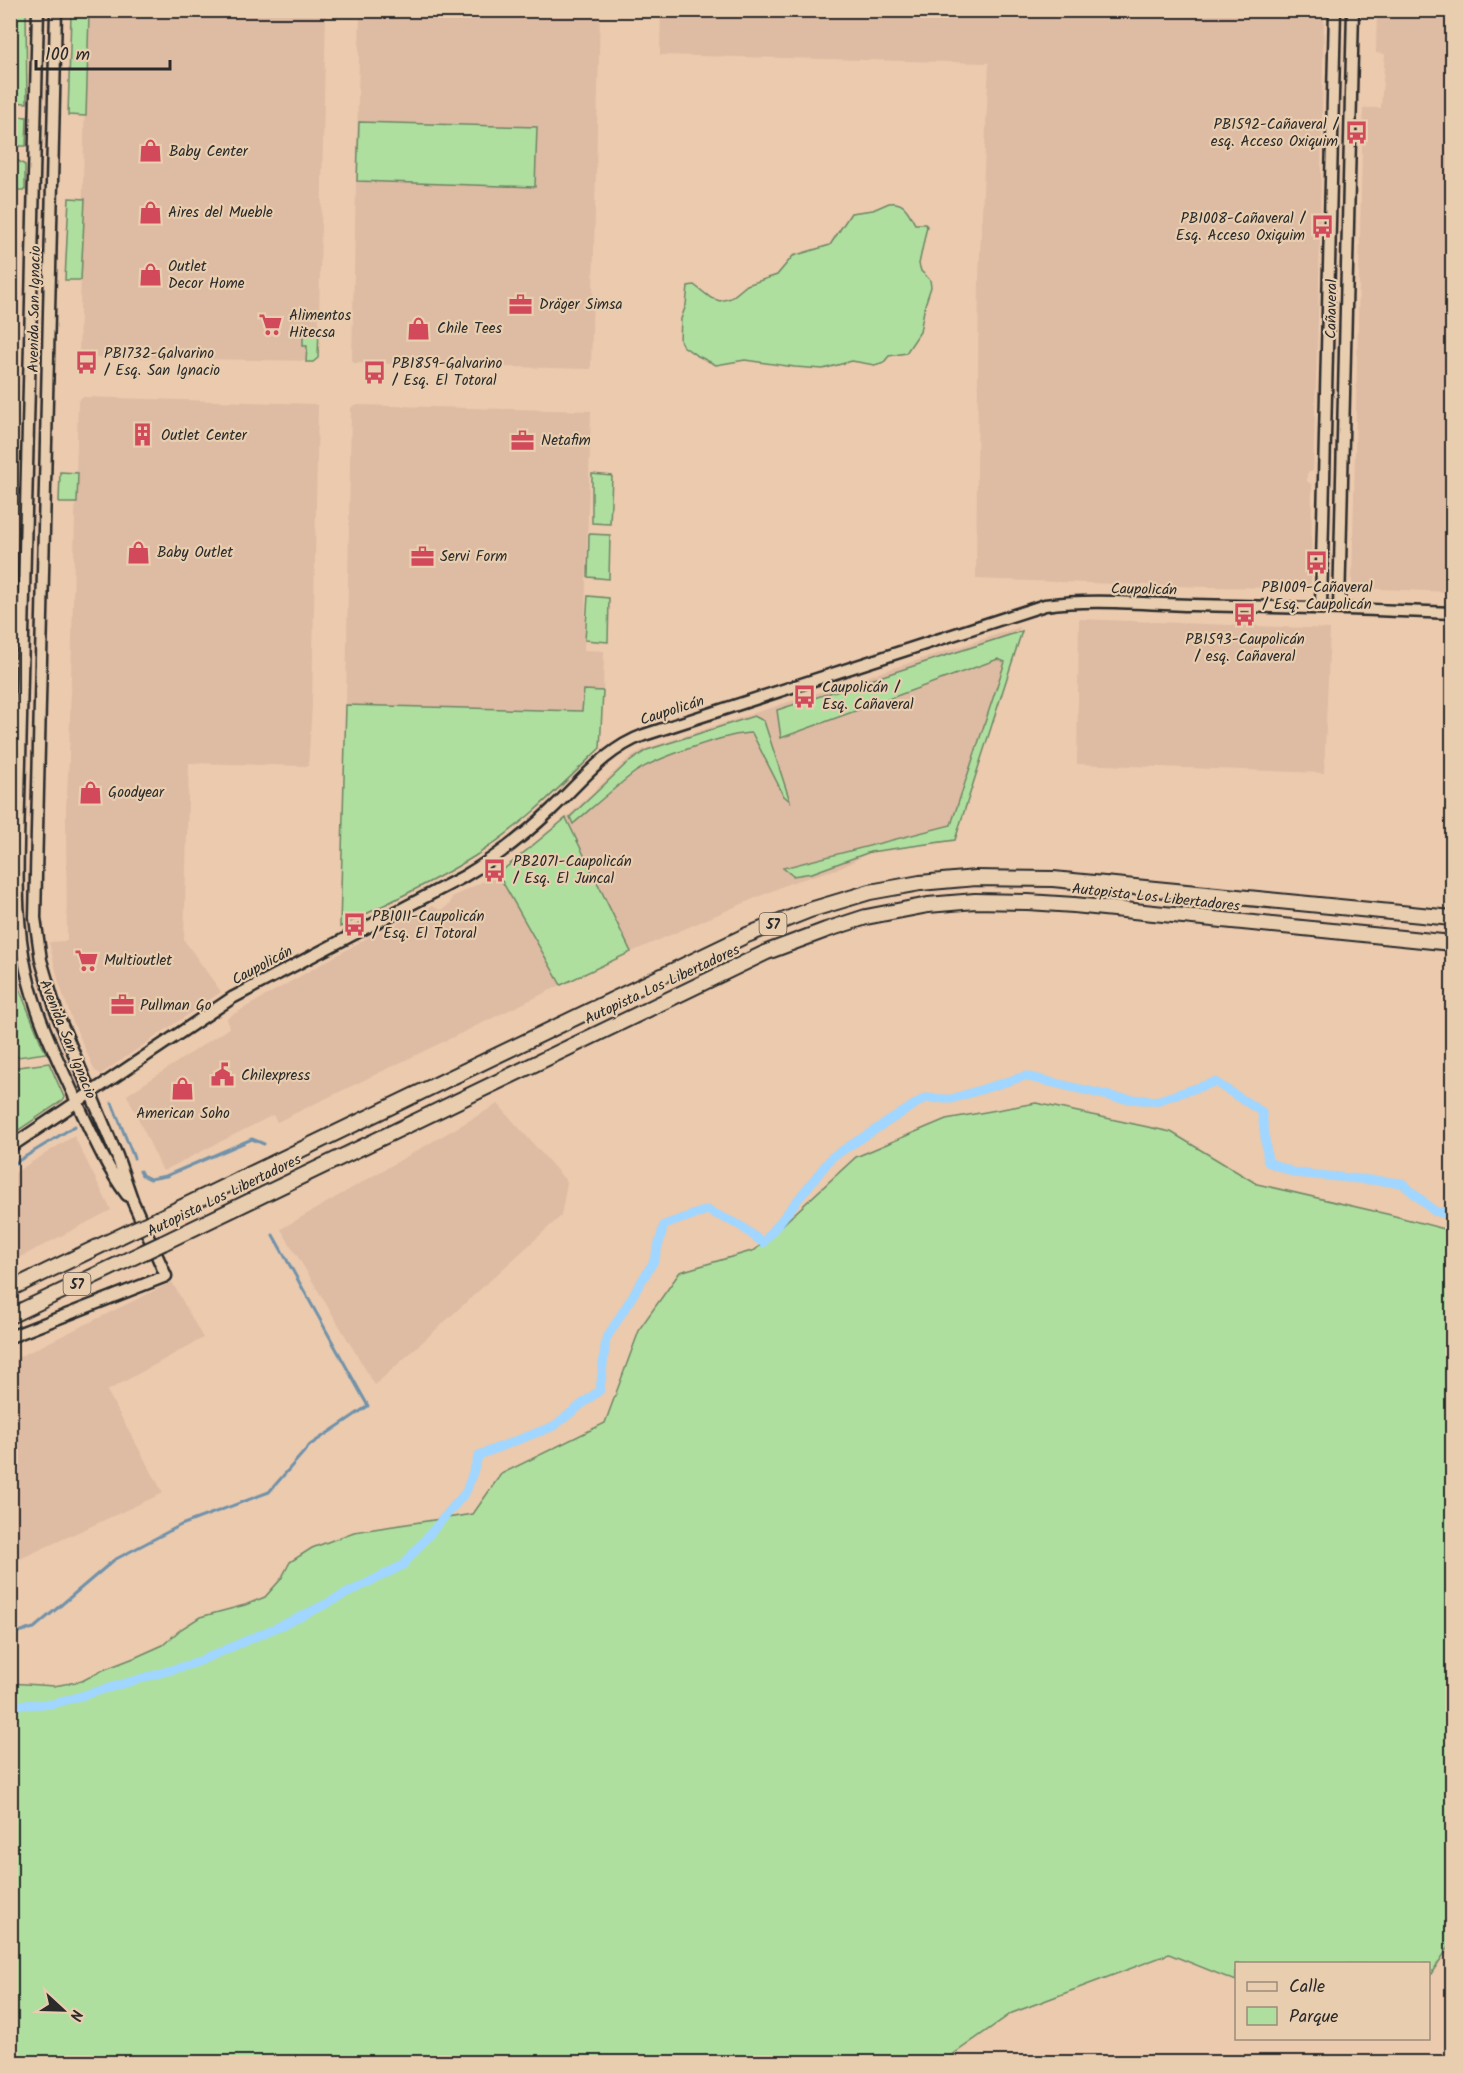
<svg xmlns="http://www.w3.org/2000/svg" width="1463" height="2073" font-family="Kalam,sans-serif">
	<style>
		.built { fill: #debba3 }
		.green { fill: #afdf9f; stroke: #6d8565; stroke-width: 1.5 }
		.lines { fill: none; stroke-linecap: round; stroke-linejoin: round }
		.stream { stroke: #7192aa; stroke-width: 3 }
		.canal { stroke: #a0d6ff; stroke-width: 9 }
		.secondary-casing { stroke: #2b2b2b; stroke-width: 15 }
		.highway-casing { stroke: #2b2b2b; stroke-width: 18 }
		.secondary { stroke: #e8cdaf; stroke-width: 10 }
		.highway { stroke: #e8cdaf; stroke-width: 14 }
		.highway-bridge-casing { stroke: #2b2b2b; stroke-width: 18; stroke-linecap: butt }
		.highway-bridge { stroke: #e8cdaf; stroke-width: 14 }
		.labels { text-anchor: middle; stroke-width: 4.5; stroke-linejoin: round; paint-order: stroke }
		.shield { fill: #e8cdaf; stroke: #645c53; stroke-width: 1.5 }
		.shield-label { font-size: 14px; font-weight: bold; fill: #2b2b2b }
		.poi-label { font-size: 15px; fill: #2b2b2b; stroke: #e8cdaf; text-anchor: start }
		.street-label { font-size: 15px; fill: #2b2b2b; stroke: #e8cdaf }
	</style>
	<rect width="100%" height="100%" fill="#ebcaae"/>
	<filter id="ink" filterUnits="userSpaceOnUse"><feTurbulence type="fractalNoise" baseFrequency=".0167" numOctaves="2"/><feDisplacementMap in="SourceGraphic" scale="12" xChannelSelector="R" yChannelSelector="G"/><feConvolveMatrix kernelMatrix="1 2 1 2 8 2 1 2 1" color-interpolation-filters="sRGB"/></filter>
	<g filter="url(#ink)">
		<!-- built -->
		<path class="built" d="M 87,11 L 326,11 L 318,358 L 316,361 L 79,357 Z
			M 360,11 L 600,11 L 591,369 L 354,363 L 352,360 Z
			M 661,11 L 1324,11 L 1319,285 L 1313,471 L 1307,473 L 1307,481 L 1312,485 L 1311,583 L 1307,588 L 1207,587 L 976,579 L 979,278 L 989,63 L 660,55 Z
			M 1377,11 L 1452,11 L 1452,592 L 1358,588 L 1352,583 L 1363,108 L 1381,108 L 1385,54 L 1376,53 Z
			M 82,397 L 314,404 L 318,406 L 312,705 L 308,766 L 189,763 L 184,940 L 221,992 L 101,1074 L 95,1071 L 72,1020 L 59,983 L 49,942 L 67,941 L 66,809 L 69,759 L 78,401 Z
			M 354,405 L 591,411 L 584,650 L 604,651 L 603,691 L 584,690 L 583,711 L 346,705 L 351,408 Z
			M 1079,619 L 1330,629 L 1324,773 L 1077,764 Z
			M 1020,627 L 955,840 L 870,852 L 843,867 L 790,883 L 631,952 L 566,818 L 627,760 L 644,749 Z
			M 498,874 L 561,985 L 277,1122 L 273,1115 L 163,1171 L 127,1095 L 229,1028 L 227,1018 L 369,937 L 432,906 L 440,910 L 443,909 L 450,904 L 452,897 Z
			M 498,1104 L 567,1182 L 561,1216 L 375,1385 L 281,1229 Z
			M 74,1136 L 111,1210 L 11,1262 L 11,1175 Z
			M 172,1282 L 203,1338 L 107,1391 L 163,1493 L 11,1563 L 11,1361 Z"/>
		<!-- green -->
		<path class="green" d="M 10,11 L 26,11 L 27,103 L 11,102 Z
			M 71,14 L 89,14 L 86,116 L 68,115 Z
			M 11,116 L 27,117 L 26,146 L 11,146 Z
			M 359,122 L 537,127 L 535,187 L 357,181 Z
			M 10,156 L 25,165 L 25,190 L 11,190 Z
			M 69,198 L 85,199 L 81,280 L 65,280 Z
			M 889,203 C 905,201 908,212 915,224 L 925,224 L 927,226 L 919,264 L 921,271 L 930,280 L 931,287 L 925,305 L 920,332 L 906,353 L 889,356 L 884,362 L 875,365 L 852,361 L 823,369 L 795,367 L 745,360 L 716,365 L 696,355 L 683,346 L 680,340 L 681,319 L 686,305 L 688,286 L 694,285 L 711,298 L 720,301 L 731,298 L 747,285 L 777,275 L 793,256 L 830,245 L 851,213 L 873,210 Z
			M 303,327 L 319,327 L 318,358 L 313,362 L 306,362 L 307,346 L 303,346 Z
			M 11,398 L 15,399 L 12,520 L 10,520 Z
			M 60,472 L 78,473 L 77,503 L 59,503 Z
			M 592,474 L 612,476 L 610,524 L 592,523 Z
			M 589,534 L 610,535 L 609,579 L 588,577 Z
			M 588,596 L 609,598 L 608,642 L 585,640 Z
			M 1022,631 L 955,840 L 870,852 L 812,873 L 793,876 L 783,868 L 951,825 L 1005,662 L 998,659 L 781,738 L 777,710 Z
			M 584,690 L 603,691 L 600,748 C 561,786 521,827 475,856 C 432,883 385,904 340,927 L 346,705 L 582,711 Z
			M 754,716 L 764,721 L 790,801 L 784,796 L 752,733 C 728,733 653,759 634,773 C 613,789 593,807 573,824 L 570,817 L 625,765 L 647,750 Z
			M 566,818 L 631,952 L 561,985 L 498,874 Z
			M 11,968 L 42,1045 L 46,1053 L 11,1058 Z
			M 49,1063 L 64,1097 L 63,1100 L 11,1135 L 11,1068 Z
			M 1036,1103 L 1171,1132 L 1257,1184 L 1391,1215 L 1452,1231 L 1452,1942 L 1429,1977 L 1428,1964 L 1236,1964 L 1236,1981 L 1169,1954 L 1012,2013 L 942,2062 L 11,2062 L 11,1683 L 54,1686 L 82,1681 L 103,1670 L 134,1658 L 163,1645 L 181,1629 L 200,1617 L 245,1605 L 265,1597 L 281,1579 L 290,1562 L 312,1548 L 354,1532 L 473,1514 L 501,1474 L 605,1423 L 640,1328 L 680,1272 L 755,1250 L 856,1157 L 946,1119 Z"/>
		<g class="lines">
			<!-- stream -->
			<path class="stream" d="M 112,1103 L 134,1158
				M 10,1166 L 75,1126
				M 140,1171 L 142,1175 L 150,1179 L 166,1176 L 252,1139 L 264,1144
				M 10,1634 L 34,1628 L 114,1560 L 181,1525 L 269,1492 L 310,1445 L 368,1406 L 273,1235"/>
			<!-- canal -->
			<path class="canal" d="M 10,1705 L 53,1704 L 195,1663 L 298,1618 L 403,1565 L 466,1492 L 479,1455 L 554,1426 L 600,1390 L 606,1339 L 654,1261 L 664,1225 L 707,1210 L 741,1226 L 763,1243 L 832,1157 L 925,1098 L 951,1099 L 1025,1076 L 1118,1098 L 1156,1101 L 1215,1082 L 1262,1112 L 1268,1162 L 1295,1173 L 1402,1183 L 1434,1211 L 1452,1215"/>
			<defs>
				<path id="secondary" d="M 38,10 L 18,843 C 17,886 17,928 26,970 C 36,1017 58,1060 77,1102 C 92,1134 106,1167 127,1195
					M 1321,607 L 1335,10
					M 1339,608 L 1353,10
					M 10,1147 L 232,998 L 463,877 C 495,858 524,836 551,810 C 580,783 605,749 644,735 L 1045,605 C 1093,598 1144,604 1192,605 C 1279,607 1365,609 1452,613
					M 10,1337 L 166,1276 L 133,1202 L 117,1156 L 56,1011 L 41,960 L 35,918 L 56,10"/>
				<path id="highway" d="M 153,1221 L 747,935 L 810,910 L 870,892 L 920,883 L 976,878 L 1053,879 L 1452,918
					M 163,1243 L 767,952 L 826,930 L 866,917 L 928,905 L 975,901 L 1028,902 L 1074,905 L 1452,943
					M 10,1289 L 133,1230
					M 10,1316 L 144,1252"/>
			</defs>
			<!-- secondary casing -->
			<use href="#secondary" class="secondary-casing"/>
			<!-- highway casing -->
			<use href="#highway" class="highway-casing"/>
			<!-- secondary -->
			<use href="#secondary" class="secondary"/>
			<!-- highway -->
			<use href="#highway" class="highway"/>
			<defs>
				<path id="highway-bridge" d="M 133,1230 L 153,1221
					M 144,1252 L 163,1243"/>
			</defs>
			<!-- highway-bridge casing -->
			<use href="#highway-bridge" class="highway-bridge-casing"/>
			<!-- highway-bridge -->
			<use href="#highway-bridge" class="highway-bridge"/>
		</g>
	</g>
	<!-- icons -->
	<defs>
		<symbol id="bus-bare" viewBox="-9 -9 18 18"><path d="M-5-6H5V4H4V6H2V4H-2V6H-4V4H-5ZM-3.5-4V0h7V-4ZM-3.5 1.2v1.5H-2V1.2ZM2 1.2v1.5H3.5V1.2Z" fill="#d1495b" stroke="#e8cdaf" stroke-width="2.5" paint-order="stroke"/></symbol>
		<symbol id="shop-bare" viewBox="-9 -9 18 18"><path d="M-5-2.5h2.3a2.7 3.5 0 0 1 5.4 0H5L5.5 6h-11ZM-1.5-2.5h3a1.5 2.3 0 0 0-3 0Z" fill="#d1495b" stroke="#e8cdaf" stroke-width="2.5" paint-order="stroke"/></symbol>
		<symbol id="office-bare" viewBox="-9 -9 18 18"><path d="M-6-3h4V-5.5h4V-3h4V5H-6ZM-1-4.5V-3h2v-1.5ZM-6 0V1H6V0Z" fill="#d1495b" stroke="#e8cdaf" stroke-width="2.5" paint-order="stroke"/></symbol>
		<symbol id="supermarket-bare" viewBox="-9 -9 18 18"><path d="M-6-5.5h2.5l.6 2H6L4.5 2H-2.5L-4.4-4H-6ZM-1.5 3.2a1.3 1.3 0 1 0 .1 0ZM3 3.2a1.3 1.3 0 1 0 .1 0Z" fill="#d1495b" stroke="#e8cdaf" stroke-width="2.5" paint-order="stroke"/></symbol>
		<symbol id="building-bare" viewBox="-9 -9 18 18"><path d="M-4-6H4V6H1V3H-1V6H-4ZM-2.5-4.3h1.7v1.8h-1.7ZM.8-4.3h1.7v1.8H.8ZM-2.5-1h1.7V.8h-1.7ZM.8-1h1.7V.8H.8Z" fill="#d1495b" stroke="#e8cdaf" stroke-width="2.5" paint-order="stroke"/></symbol>
		<symbol id="civic-bare" viewBox="-9 -9 18 18"><path d="M-.6-6.5H3V-4.5H.6V-3L4-1V1h2V6H-6V1h2V-1L-.6-3ZM-1.2 2.5V6h2.4V2.5Z" fill="#d1495b" stroke="#e8cdaf" stroke-width="2.5" paint-order="stroke"/></symbol>
	</defs>
	<g fill-rule="evenodd">
		<use href="#bus-bare" x="1340" y="116" width="33" height="33"/>
		<use href="#shop-bare" x="134" y="134" width="33" height="33"/>
		<use href="#shop-bare" x="134" y="196" width="33" height="33"/>
		<use href="#bus-bare" x="1306" y="210" width="33" height="33"/>
		<use href="#shop-bare" x="134" y="258" width="33" height="33"/>
		<use href="#office-bare" x="504" y="288" width="33" height="33"/>
		<use href="#supermarket-bare" x="254" y="308" width="33" height="33"/>
		<use href="#shop-bare" x="402" y="312" width="33" height="33"/>
		<use href="#bus-bare" x="70" y="346" width="33" height="33"/>
		<use href="#bus-bare" x="358" y="356" width="33" height="33"/>
		<use href="#building-bare" x="126" y="418" width="33" height="33"/>
		<use href="#office-bare" x="506" y="424" width="33" height="33"/>
		<use href="#shop-bare" x="122" y="536" width="33" height="33"/>
		<use href="#office-bare" x="406" y="540" width="33" height="33"/>
		<use href="#bus-bare" x="1300" y="546" width="33" height="33"/>
		<use href="#bus-bare" x="1228" y="598" width="33" height="33"/>
		<use href="#bus-bare" x="788" y="680" width="33" height="33"/>
		<use href="#shop-bare" x="74" y="776" width="33" height="33"/>
		<use href="#bus-bare" x="478" y="854" width="33" height="33"/>
		<use href="#bus-bare" x="338" y="908" width="33" height="33"/>
		<use href="#supermarket-bare" x="70" y="944" width="33" height="33"/>
		<use href="#office-bare" x="106" y="988" width="33" height="33"/>
		<use href="#civic-bare" x="206" y="1058" width="33" height="33"/>
		<use href="#shop-bare" x="166" y="1072" width="33" height="33"/>
	</g>
	<g class="labels">
		<!-- shield labels -->
		<g class="shield">
			<rect x="759.5" y="913" width="27" height="22" rx="4.5"/>
			<rect x="63.5" y="1273" width="27" height="22" rx="4.5"/>
		</g>
		<g class="shield-label">
			<text x="773" y="929">57</text>
			<text x="77" y="1289">57</text>
		</g>
		<!-- poi labels -->
		<g class="poi-label">
			<text x="1338" y="129" text-anchor="end">PB1592-Cañaveral /<tspan x="1338" dy="17">esq. Acceso Oxiquim</tspan></text>
			<text x="169" y="156">Baby Center</text>
			<text x="168" y="217">Aires del Mueble</text>
			<text x="1305" y="223" text-anchor="end">PB1008-Cañaveral /<tspan x="1305" dy="17">Esq. Acceso Oxiquim</tspan></text>
			<text x="168" y="271">Outlet<tspan x="168" dy="17">Decor Home</tspan></text>
			<text x="539" y="309">Dräger Simsa</text>
			<text x="289" y="320">Alimentos<tspan x="289" dy="17">Hitecsa</tspan></text>
			<text x="437" y="333">Chile Tees</text>
			<text x="104" y="358">PB1732-Galvarino<tspan x="104" dy="17">/ Esq. San Ignacio</tspan></text>
			<text x="392" y="368">PB1859-Galvarino<tspan x="392" dy="17">/ Esq. El Totoral</tspan></text>
			<text x="161" y="440">Outlet Center</text>
			<text x="541" y="445">Netafim</text>
			<text x="157" y="557">Baby Outlet</text>
			<text x="440" y="561">Servi Form</text>
			<text x="1317" y="592" text-anchor="middle">PB1009-Cañaveral<tspan x="1317" dy="17">/ Esq. Caupolicán</tspan></text>
			<text x="1245" y="644" text-anchor="middle">PB1593-Caupolicán<tspan x="1245" dy="17">/ esq. Cañaveral</tspan></text>
			<text x="822" y="692">Caupolicán /<tspan x="822" dy="17">Esq. Cañaveral</tspan></text>
			<text x="108" y="797">Goodyear</text>
			<text x="513" y="866">PB2071-Caupolicán<tspan x="513" dy="17">/ Esq. El Juncal</tspan></text>
			<text x="372" y="921">PB1011-Caupolicán<tspan x="372" dy="17">/ Esq. El Totoral</tspan></text>
			<text x="104" y="965">Multioutlet</text>
			<text x="140" y="1010">Pullman Go</text>
			<text x="241" y="1080">Chilexpress</text>
			<text x="183" y="1118" text-anchor="middle">American Soho</text>
		</g>
		<!-- street labels -->
		<g class="street-label">
			<text transform="translate(34 309) rotate(-89)" y="5">Avenida San Ignacio</text>
			<text transform="translate(1331 309) rotate(-89)" y="5">Cañaveral</text>
			<text transform="translate(1144 589) rotate(1)" y="5">Caupolicán</text>
			<text transform="translate(672 710) rotate(-18)" y="5">Caupolicán</text>
			<text transform="translate(1156 897) rotate(6)" y="5">Autopista Los Libertadores</text>
			<text transform="translate(262 965) rotate(-28)" y="5">Caupolicán</text>
			<text transform="translate(662 984) rotate(-25)" y="5">Autopista Los Libertadores</text>
			<text transform="translate(68 1039) rotate(68)" y="5">Avenida San Ignacio</text>
			<text transform="translate(224 1195) rotate(-26)" y="5">Autopista Los Libertadores</text>
		</g>
	</g>
	<!-- margin -->
	<rect width="1463" height="2073" fill="none" stroke="#e8cdaf" stroke-width="36"/>
	<rect x="18" y="18" width="1427" height="2037" fill="none" stroke="#2b2b2b" stroke-width="2" filter="url(#ink)"/>
	<!-- legend -->
	<rect x="1235" y="1962" width="195" height="78" fill="#e8cdaf" stroke="#9c8c7a" stroke-width="1.5"/>
	<rect x="1247" y="1982" width="30" height="9" fill="#e8cdaf" stroke="#9c8c7a" stroke-width="1.5"/>
	<text x="1289" y="1992" font-size="18" fill="#2b2b2b">Calle</text>
	<rect x="1247" y="2007" width="30" height="18" fill="#afdf9f" stroke="#9c8c7a" stroke-width="1.5"/>
	<text x="1289" y="2022" font-size="18" fill="#2b2b2b">Parque</text>
	<!-- north arrow -->
	<g transform="translate(63 2010) rotate(112)" stroke="#e8cdaf" stroke-width="4.5" paint-order="stroke">
	<path d="M0-4.5L10 22L0 15L-10 22Z" fill="#2b2b2b"/>
	<text y="-9" font-size="16" font-weight="bold" text-anchor="middle" fill="#2b2b2b">N</text>
	</g>
	<!-- scale -->
	<path d="M36 60v9h134v-9" fill="none" stroke="#2b2b2b" stroke-width="3"/>
	<text x="45" y="60" font-size="18" fill="#2b2b2b" stroke="#e8cdaf" stroke-width="4.5" paint-order="stroke">100 m</text>
</svg>
